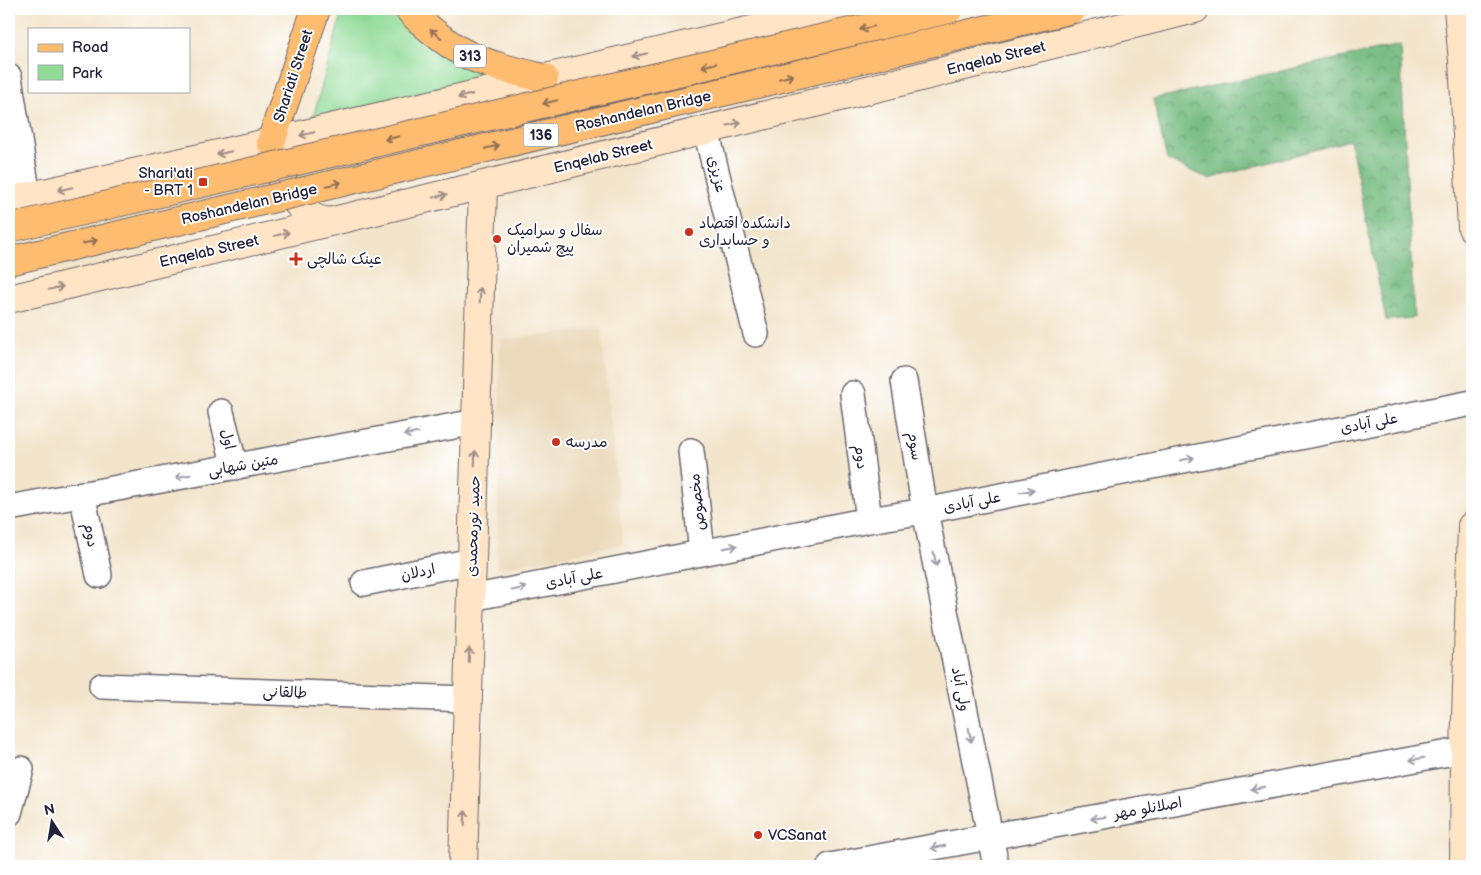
<svg xmlns="http://www.w3.org/2000/svg" width="1481" height="875" font-family="'Balsamiq Sans','Playpen Sans Arabic',sans-serif">
	<style>
		.built { fill: #ead9ba }
		.green { fill: #8fda96; stroke: #587e68 }
		.forest { fill: url(#forest-crowns); stroke: #4a6e5d }
		.lines { fill: none; stroke-linecap: round; stroke-linejoin: round }
		.street-casing { stroke: #6b666e; stroke-width: 28 }
		.secondary-casing { stroke: #6b666e; stroke-width: 30 }
		.primary-casing { stroke: #6b666e; stroke-width: 30 }
		.street { stroke: #fff; stroke-width: 25 }
		.secondary { stroke: #ffe4c6; stroke-width: 28 }
		.primary { stroke: #febc70; stroke-width: 28 }
		.primary-bridge-casing { stroke: #6b666e; stroke-width: 30; stroke-linecap: butt }
		.primary-bridge { stroke: #febc70; stroke-width: 28 }
		.oneway { stroke: #906f56 }
		.oneway2 { stroke: #9c8d87 }
		.oneway3 { stroke: #9c9ca7 }
		.poi-dot { fill: #c8321e; stroke: #fff; stroke-width: 2 }
		.labels { text-anchor: middle; stroke-width: 4; stroke-linejoin: round; paint-order: stroke }
		.shield { fill: #fff; stroke: #646476; stroke-width: 1 }
		.shield-label { font-size: 14px; font-weight: bold; fill: #22223b }
		.street-label { font-size: 15px; fill: #22223b; stroke: #fff }
		.poi-label { font-size: 15px; fill: #22223b; stroke: #fff; text-anchor: start }
	</style>
	<defs>
		<pattern id="forest-crowns" width="20" height="18" patternUnits="userSpaceOnUse" patternTransform="scale(1.25)"><rect width="20" height="18" fill="#73ba7f"/><path d="M2 6a3 3 0 1 1 6 0M12 15a3 3 0 1 1 6 0" fill="none" stroke="#5e9769"/></pattern>
	</defs>
	<rect width="100%" height="100%" fill="#fff"/>
	<filter id="ink" filterUnits="userSpaceOnUse"><feTurbulence type="fractalNoise" baseFrequency=".02" numOctaves="2"/><feDisplacementMap in="SourceGraphic" scale="10" xChannelSelector="R" yChannelSelector="G"/><feConvolveMatrix kernelMatrix="1 2 1 2 8 2 1 2 1" color-interpolation-filters="sRGB"/></filter>
	<filter id="wash" filterUnits="userSpaceOnUse"><feTurbulence type="fractalNoise" baseFrequency=".0096" numOctaves="4" result="noise"/><feDisplacementMap in="SourceGraphic" scale="20" xChannelSelector="R" yChannelSelector="G"/><feGaussianBlur stdDeviation="1.12" result="paint"/><feColorMatrix in="noise" values="0 0 0 0 0 0 0 0 0 0 0 0 0 0 0 0 0 1.4 0 .05"/><feComposite in="paint" operator="in"/></filter>
	<g filter="url(#wash)">
		<rect width="100%" height="100%" fill="#f3e5cc"/>
		<!-- built -->
		<path class="built" d="M 601,328 L 623,544 L 497,569 L 500,340 Z"/>
		<!-- green -->
		<path class="green" d="M 343,9 L 400,9 L 488,77 L 313,118 Z"/>
		<!-- forest -->
		<path class="forest" d="M 1400,45 L 1414,318 L 1386,320 L 1350,140 L 1209,179 L 1167,160 L 1153,99 Z"/>
	</g>
	<g filter="url(#ink)">
		<g class="lines">
			<defs>
				<path id="street" d="M 9,77 L 28,197
					M 706,130 L 756,334
					M 904,381 L 925,511 L 996,866
					M 853,394 L 869,520
					M 221,412 L 235,467
					M 691,451 L 702,553
					M 82,494 L 99,575
					M 9,508 L 476,422
					M 364,583 L 472,561
					M 471,598 L 869,520 L 925,511 L 1472,403
					M 102,686 L 468,699
					M 9,813 L 21,769
					M 830,866 L 1465,750 L 1472,750"/>
				<path id="secondary" d="M 1458,9 L 1463,61 L 1472,228
					M 271,144 C 274,171 289,199 310,215 C 315,219 323,221 329,222
					M 9,201 L 271,142 L 841,9
					M 9,299 L 483,185 L 1195,9
					M 463,866 L 483,185
					M 1464,866 L 1465,750 L 1472,526"/>
				<path id="primary" d="M 409,9 C 415,17 423,23 431,30 C 442,39 454,48 466,54 C 490,66 518,72 544,78
					M 271,142 L 316,9"/>
			</defs>
			<!-- street casing -->
			<use href="#street" class="street-casing"/>
			<!-- secondary casing -->
			<use href="#secondary" class="secondary-casing"/>
			<!-- primary casing -->
			<use href="#primary" class="primary-casing"/>
			<!-- street -->
			<use href="#street" class="street"/>
			<!-- secondary -->
			<use href="#secondary" class="secondary"/>
			<!-- primary -->
			<use href="#primary" class="primary"/>
			<defs>
				<path id="primary-bridge" d="M 9,228 L 949,9
					M 9,261 L 1073,9"/>
			</defs>
			<!-- primary-bridge casing -->
			<use href="#primary-bridge" class="primary-bridge-casing"/>
			<!-- primary-bridge -->
			<use href="#primary-bridge" class="primary-bridge"/>
		</g>
		<!-- one-way arrows -->
		<defs><path id="oneway-shaft" d="M-6 0H5M1.5-3L5.5 0L1.5 3" fill="none" stroke-width="1.6" stroke-linecap="round" stroke-linejoin="round" transform="scale(1.25)"/></defs>
		<g class="oneway">
			<use href="#oneway-shaft" transform="translate(867 28) rotate(167)"/>
			<use href="#oneway-shaft" transform="translate(436 34) rotate(-142)"/>
			<use href="#oneway-shaft" transform="translate(709 65) rotate(167)"/>
			<use href="#oneway-shaft" transform="translate(786 77) rotate(-13)"/>
			<use href="#oneway-shaft" transform="translate(550 102) rotate(167)"/>
			<use href="#oneway-shaft" transform="translate(392 138) rotate(167)"/>
			<use href="#oneway-shaft" transform="translate(492 147) rotate(-13)"/>
			<use href="#oneway-shaft" transform="translate(334 184) rotate(-13)"/>
			<use href="#oneway-shaft" transform="translate(90 242) rotate(-13)"/>
		</g>
		<g class="oneway2">
			<use href="#oneway-shaft" transform="translate(640 55) rotate(167)"/>
			<use href="#oneway-shaft" transform="translate(465 96) rotate(167)"/>
			<use href="#oneway-shaft" transform="translate(734 124) rotate(-14)"/>
			<use href="#oneway-shaft" transform="translate(307 134) rotate(167)"/>
			<use href="#oneway-shaft" transform="translate(224 153) rotate(167)"/>
			<use href="#oneway-shaft" transform="translate(65 189) rotate(167)"/>
			<use href="#oneway-shaft" transform="translate(440 196) rotate(-14)"/>
			<use href="#oneway-shaft" transform="translate(282 234) rotate(-13)"/>
			<use href="#oneway-shaft" transform="translate(56 288) rotate(-13)"/>
			<use href="#oneway-shaft" transform="translate(480 295) rotate(-88)"/>
			<use href="#oneway-shaft" transform="translate(475 458) rotate(-88)"/>
			<use href="#oneway-shaft" transform="translate(469 655) rotate(-88)"/>
			<use href="#oneway-shaft" transform="translate(465 818) rotate(-88)"/>
		</g>
		<g class="oneway3">
			<use href="#oneway-shaft" transform="translate(411 434) rotate(170)"/>
			<use href="#oneway-shaft" transform="translate(1187 459) rotate(-11)"/>
			<use href="#oneway-shaft" transform="translate(183 476) rotate(170)"/>
			<use href="#oneway-shaft" transform="translate(1027 491) rotate(-11)"/>
			<use href="#oneway-shaft" transform="translate(730 547) rotate(-11)"/>
			<use href="#oneway-shaft" transform="translate(935 559) rotate(79)"/>
			<use href="#oneway-shaft" transform="translate(519 589) rotate(-11)"/>
			<use href="#oneway-shaft" transform="translate(970 735) rotate(79)"/>
			<use href="#oneway-shaft" transform="translate(1417 759) rotate(170)"/>
			<use href="#oneway-shaft" transform="translate(1258 788) rotate(170)"/>
			<use href="#oneway-shaft" transform="translate(1098 818) rotate(170)"/>
			<use href="#oneway-shaft" transform="translate(938 847) rotate(170)"/>
		</g>
	</g>
	<!-- markers -->
	<g class="poi-dot">
		<rect x="198" y="177" width="10" height="10" rx="2.5"/>
		<circle cx="689" cy="232" r="5"/>
		<circle cx="497" cy="239" r="5"/>
		<path d="M293.5 251.5h5v5h5v5h-5v5h-5v-5h-5v-5h5z"/>
		<circle cx="556" cy="442" r="5"/>
		<circle cx="758" cy="835" r="5"/>
	</g>
	<g class="labels">
		<!-- shield labels -->
		<g class="shield">
			<rect x="454" y="44.5" width="32" height="23" rx="4"/>
			<rect x="523.5" y="123.5" width="35" height="23" rx="4"/>
		</g>
		<g class="shield-label">
			<text x="470" y="61">313</text>
			<text x="541" y="140">136</text>
		</g>
		<!-- street labels -->
		<g class="street-label">
			<text transform="translate(996 58) rotate(-14)" y="5">Enqelab Street</text>
			<text transform="translate(293 76) rotate(-72)" y="5">Shariati Street</text>
			<text transform="translate(643 111) rotate(-13)" y="5">Roshandelan Bridge</text>
			<text transform="translate(603 156) rotate(-14)" y="5">Enqelab Street</text>
			<text transform="translate(717 174) rotate(76)" y="5">عزیزی</text>
			<text transform="translate(249 204) rotate(-13)" y="5">Roshandelan Bridge</text>
			<text transform="translate(209 251) rotate(-13)" y="5">Enqelab Street</text>
			<text transform="translate(1369 423) rotate(-11)" y="5">علی آبادی</text>
			<text transform="translate(228 439) rotate(76)" y="5">اول</text>
			<text transform="translate(915 446) rotate(81)" y="5">سوم</text>
			<text transform="translate(861 457) rotate(83)" y="5">دوم</text>
			<text transform="translate(243 465) rotate(-10)" y="5">متین شهابی</text>
			<text transform="translate(697 502) rotate(-96)" y="5">مخصوص</text>
			<text transform="translate(972 502) rotate(-11)" y="5">علی آبادی</text>
			<text transform="translate(473 526) rotate(-88)" y="5">حمید نورمحمدی</text>
			<text transform="translate(91 535) rotate(79)" y="5">دوم</text>
			<text transform="translate(418 572) rotate(-12)" y="5">اردلان</text>
			<text transform="translate(574 578) rotate(-11)" y="5">علی آبادی</text>
			<text transform="translate(961 689) rotate(79)" y="5">ولی آباد</text>
			<text transform="translate(285 692) rotate(2)" y="5">طالقانی</text>
			<text transform="translate(1148 808) rotate(-10)" y="5">اصلانلو مهر</text>
		</g>
		<!-- poi labels -->
		<g class="poi-label">
			<text x="193" y="178" text-anchor="end">Shari'ati<tspan x="193" dy="17">- BRT 1</tspan></text>
			<text x="699" y="228">دانشکده اقتصاد<tspan x="699" dy="17">و حسابداری</tspan></text>
			<text x="507" y="235">سفال و سرامیک<tspan x="507" dy="17">پیچ شمیران</tspan></text>
			<text x="307" y="264">عينک شالچی</text>
			<text x="566" y="447">مدرسه</text>
			<text x="768" y="840">VCSanat</text>
		</g>
	</g>
	<!-- margin -->
	<rect width="1481" height="875" fill="none" stroke="#fff" stroke-width="30"/>
	<!-- legend -->
	<rect x="28" y="28" width="162" height="65" fill="#ffffff" stroke="#a7a7b1"/>
	<rect x="38" y="44" width="25" height="8" fill="#febc70" stroke="#a7a7b1"/>
	<text x="72" y="52" font-size="15" fill="#22223b">Road</text>
	<rect x="38" y="65" width="25" height="15" fill="#8fda96" stroke="#a7a7b1"/>
	<text x="72" y="78" font-size="15" fill="#22223b">Park</text>
	<!-- north arrow -->
	<g transform="translate(52 822) rotate(348)" stroke="#ffffff" stroke-width="4" paint-order="stroke">
	<path d="M0-4L9 19L0 12L-9 19Z" fill="#22223b"/>
	<text y="-8" font-size="14" font-weight="bold" text-anchor="middle" fill="#22223b">N</text>
	</g>
</svg>
